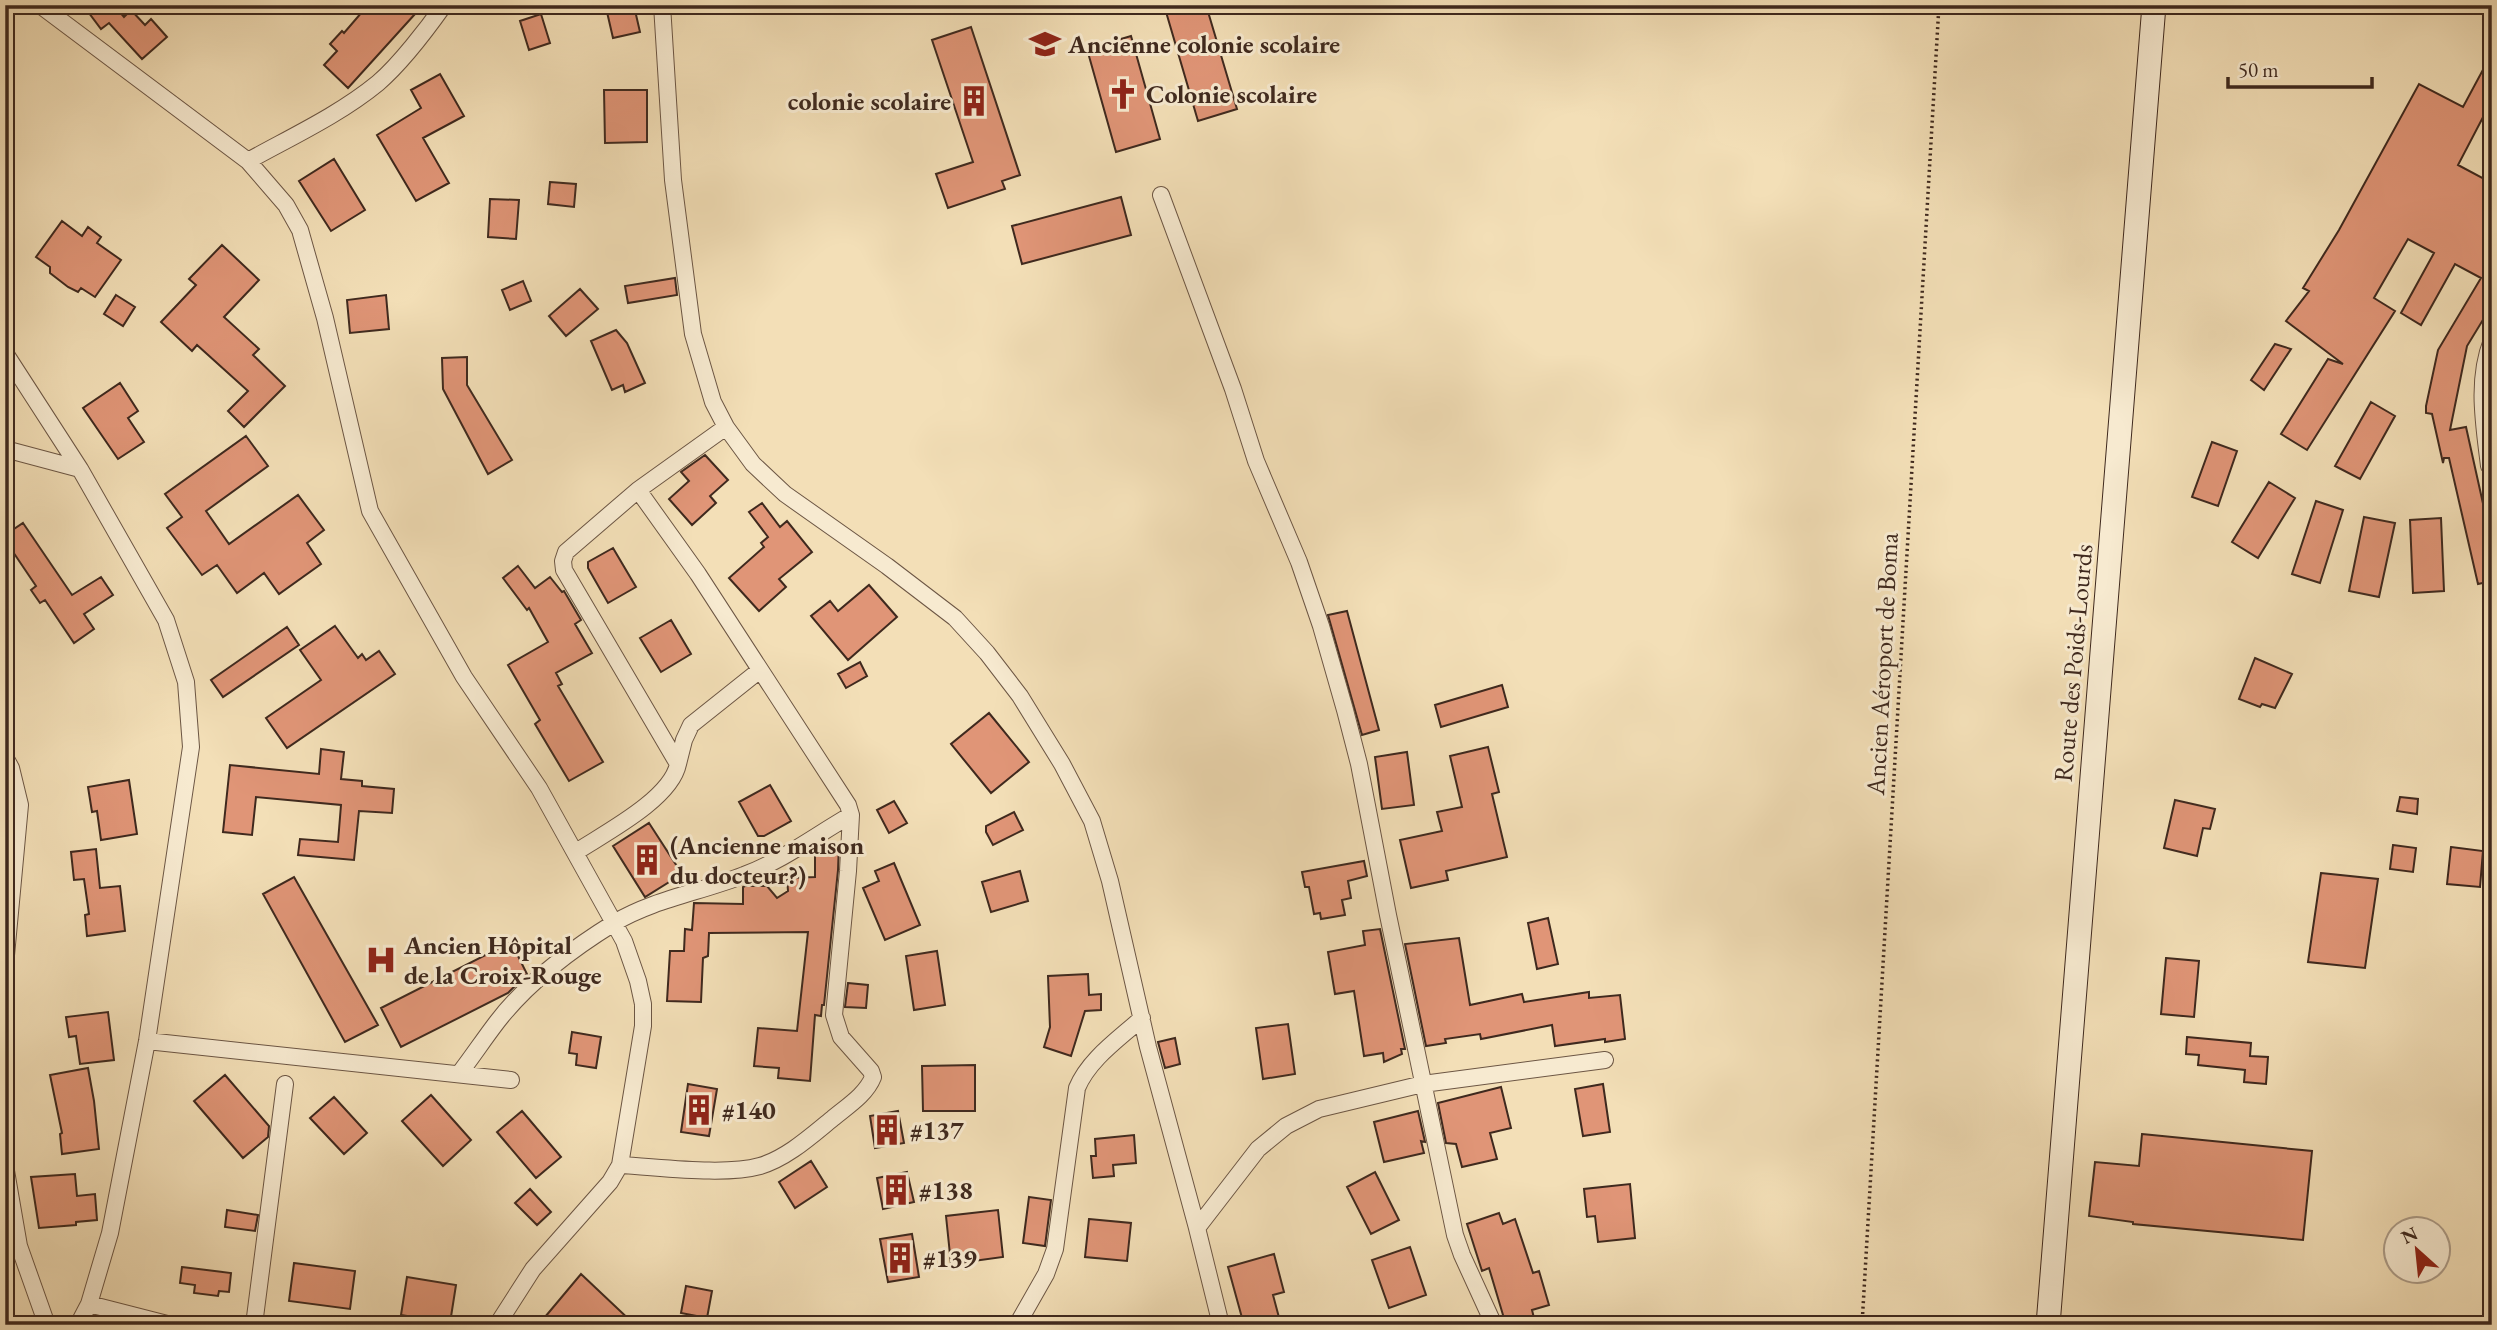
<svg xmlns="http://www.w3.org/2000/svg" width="2497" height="1330" font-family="'EB Garamond',serif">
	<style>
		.building { fill: #e09577; stroke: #3f291e; stroke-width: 2 }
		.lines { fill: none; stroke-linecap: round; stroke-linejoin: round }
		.street-casing { stroke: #6c5644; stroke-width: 18 }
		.secondary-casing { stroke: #3f291e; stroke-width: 25 }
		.path { stroke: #3f291e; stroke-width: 3.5; stroke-dasharray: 2 3.5; stroke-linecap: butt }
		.street { stroke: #f7ead0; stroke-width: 16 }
		.secondary { stroke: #f7ead0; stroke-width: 23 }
		.labels { text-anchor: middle; stroke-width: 6; stroke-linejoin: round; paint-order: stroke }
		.poi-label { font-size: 26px; font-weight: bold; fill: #3f291e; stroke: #f7ead0; text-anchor: start }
		.street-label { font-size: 26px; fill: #3f291e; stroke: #f7ead0 }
	</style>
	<rect width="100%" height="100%" fill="#f3dfb7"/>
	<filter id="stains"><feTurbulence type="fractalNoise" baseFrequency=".00286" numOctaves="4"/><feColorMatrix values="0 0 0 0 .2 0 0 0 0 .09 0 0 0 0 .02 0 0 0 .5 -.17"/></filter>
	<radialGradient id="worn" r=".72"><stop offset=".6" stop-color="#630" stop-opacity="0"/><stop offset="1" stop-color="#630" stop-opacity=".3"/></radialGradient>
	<!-- building -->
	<path class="building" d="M 83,5 L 114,5 L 124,17 L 131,10 L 145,25 L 151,19 L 167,37 L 142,59 L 109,23 L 101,29 Z
		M 368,5 L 405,5 L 415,14 L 348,88 L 324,65 L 337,51 L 330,44 L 342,31 L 344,33 Z
		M 1164,5 L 1206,5 L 1237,109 L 1198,121 Z
		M 634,6 L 640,32 L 613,38 L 607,12 Z
		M 541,14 L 550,43 L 529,50 L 520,21 Z
		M 971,27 L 1020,175 L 1002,181 L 1005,189 L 948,208 L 936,174 L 973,162 L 932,40 Z
		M 1131,36 L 1160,139 L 1116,152 L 1087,49 Z
		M 2492,53 L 2492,100 L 2458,165 L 2492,183 L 2492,305 L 2467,346 L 2450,430 L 2466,427 L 2484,508 L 2492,506 L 2492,581 L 2478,584 L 2449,458 L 2444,458 L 2443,463 L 2432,414 L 2426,413 L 2426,406 L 2438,350 L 2481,278 L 2455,264 L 2421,325 L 2401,313 L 2434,253 L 2408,239 L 2374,298 L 2395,311 L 2307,450 L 2281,434 L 2328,359 L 2343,364 L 2286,321 L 2309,291 L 2303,288 L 2339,230 L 2419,84 L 2463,107 Z
		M 440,74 L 464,116 L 423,138 L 449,183 L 416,201 L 377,135 L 421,108 L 411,90 Z
		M 604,90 L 647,90 L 647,142 L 605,143 Z
		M 334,159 L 365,210 L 331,231 L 299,181 Z
		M 550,182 L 576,184 L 574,207 L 548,204 Z
		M 1121,197 L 1131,235 L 1022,264 L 1012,226 Z
		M 490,199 L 519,200 L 516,239 L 488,237 Z
		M 62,221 L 82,236 L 88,227 L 101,237 L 97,243 L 121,260 L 95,297 L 81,288 L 78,292 L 68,287 L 50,273 L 50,267 L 36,257 Z
		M 222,245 L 259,280 L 224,317 L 259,349 L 253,355 L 285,386 L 244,427 L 228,411 L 248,391 L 197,345 L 192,351 L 161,322 L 196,285 L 189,279 Z
		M 675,278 L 677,295 L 628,303 L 625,286 Z
		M 523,281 L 531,301 L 510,310 L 502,290 Z
		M 580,289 L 598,309 L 566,336 L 549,316 Z
		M 116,295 L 135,307 L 123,326 L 104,314 Z
		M 386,295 L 389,329 L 350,333 L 347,300 Z
		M 616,330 L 627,343 L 645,383 L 625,392 L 623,385 L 612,390 L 591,341 Z
		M 2275,344 L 2291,349 L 2264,390 L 2251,380 Z
		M 467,357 L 467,385 L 512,460 L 488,474 L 443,389 L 442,358 Z
		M 120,383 L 138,411 L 128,418 L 144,442 L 118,459 L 83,408 Z
		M 2371,402 L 2395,416 L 2360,479 L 2335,466 Z
		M 246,436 L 268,466 L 206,511 L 229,544 L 298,495 L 324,530 L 307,543 L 321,564 L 279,594 L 264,573 L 237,593 L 217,565 L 202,575 L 167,528 L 182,517 L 165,494 Z
		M 2212,442 L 2237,451 L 2218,506 L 2192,497 Z
		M 705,455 L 728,480 L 710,496 L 716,503 L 692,525 L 669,499 L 689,481 L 681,472 Z
		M 2269,482 L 2295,498 L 2258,558 L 2232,542 Z
		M 2316,501 L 2343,510 L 2320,583 L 2292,574 Z
		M 762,503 L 780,527 L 787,521 L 812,552 L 779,579 L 786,587 L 759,611 L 729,578 L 764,547 L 761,543 L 768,537 L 749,512 Z
		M 2364,517 L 2395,523 L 2379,597 L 2349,591 Z
		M 2441,518 L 2444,591 L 2413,593 L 2410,520 Z
		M 23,523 L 72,595 L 101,577 L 113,595 L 84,614 L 94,629 L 74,643 L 45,600 L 40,603 L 31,590 L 36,586 L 5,540 L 5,535 Z
		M 613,548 L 636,587 L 608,603 L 588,568 L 588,562 Z
		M 518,566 L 535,588 L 550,577 L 562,592 L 564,591 L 581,620 L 575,624 L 592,653 L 556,673 L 562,684 L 558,686 L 603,762 L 569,781 L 535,724 L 540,720 L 508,665 L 548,642 L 529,608 L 527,610 L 503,578 Z
		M 869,585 L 897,617 L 848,660 L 811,616 L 830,601 L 838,611 Z
		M 1347,611 L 1379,730 L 1362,735 L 1328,615 Z
		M 671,620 L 691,654 L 661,672 L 640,638 Z
		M 335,626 L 358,658 L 362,654 L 366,660 L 379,651 L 395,674 L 287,748 L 266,718 L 321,680 L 300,650 Z
		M 287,627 L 299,645 L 223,697 L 211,680 Z
		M 2255,658 L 2292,674 L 2275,708 L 2262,704 L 2260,707 L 2239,699 Z
		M 860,662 L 867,676 L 846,688 L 838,674 Z
		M 1502,685 L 1508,707 L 1441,727 L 1435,705 Z
		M 989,713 L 1029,762 L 991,793 L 951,744 Z
		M 1488,747 L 1499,792 L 1492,794 L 1507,857 L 1446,871 L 1448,880 L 1411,888 L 1400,840 L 1442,831 L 1437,812 L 1462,807 L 1450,756 Z
		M 321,749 L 344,752 L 341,779 L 362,781 L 362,786 L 394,789 L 392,813 L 359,811 L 354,860 L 298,855 L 300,839 L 338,842 L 341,805 L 256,797 L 252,835 L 223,832 L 230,765 L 319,774 Z
		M 1407,752 L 1414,805 L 1382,809 L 1375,757 Z
		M 129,780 L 137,834 L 101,840 L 97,811 L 92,812 L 88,787 Z
		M 770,785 L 791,821 L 764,836 L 758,836 L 739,802 Z
		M 2400,797 L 2418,799 L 2417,814 L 2397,811 Z
		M 2175,800 L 2215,809 L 2210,829 L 2203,828 L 2197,856 L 2164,848 Z
		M 894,801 L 907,823 L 889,833 L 877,810 Z
		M 1014,812 L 1023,830 L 993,845 L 986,832 L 986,826 Z
		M 649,823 L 682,874 L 645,897 L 613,846 Z
		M 826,843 L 839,843 L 838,870 L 824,1005 L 822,1005 L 821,1016 L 815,1015 L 810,1081 L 778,1078 L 779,1068 L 754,1066 L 758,1028 L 797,1031 L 808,932 L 709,933 L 708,956 L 703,958 L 701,1002 L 667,1001 L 670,951 L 684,951 L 685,929 L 692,930 L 694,903 L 743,904 L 743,887 L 745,886 L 767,886 L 777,898 L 788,891 L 787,878 L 815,877 L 815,850 Z
		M 2393,845 L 2416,848 L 2413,872 L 2390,869 Z
		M 2451,847 L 2483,851 L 2480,887 L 2447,884 Z
		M 96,849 L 100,888 L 120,886 L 125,931 L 87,936 L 85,915 L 89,914 L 84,879 L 74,880 L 71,852 Z
		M 1364,861 L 1367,876 L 1348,881 L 1351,898 L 1342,900 L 1345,915 L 1321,919 L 1320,913 L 1314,914 L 1309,887 L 1305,887 L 1302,872 Z
		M 894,863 L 920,925 L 885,940 L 863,888 L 879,881 L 875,871 Z
		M 1020,871 L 1028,901 L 991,912 L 982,882 Z
		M 2321,873 L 2378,879 L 2365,968 L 2308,962 Z
		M 294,877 L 378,1025 L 345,1042 L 263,894 Z
		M 1548,918 L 1558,964 L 1537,969 L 1528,923 Z
		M 1380,929 L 1405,1049 L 1401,1049 L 1402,1054 L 1384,1062 L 1383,1053 L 1364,1056 L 1354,991 L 1335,994 L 1328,952 L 1365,945 L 1363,931 Z
		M 1459,938 L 1470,1005 L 1522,994 L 1524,1002 L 1589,992 L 1589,998 L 1620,995 L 1625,1039 L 1605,1042 L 1605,1039 L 1555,1046 L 1552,1025 L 1481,1039 L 1480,1034 L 1445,1039 L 1446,1043 L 1426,1046 L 1405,944 Z
		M 511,942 L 527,974 L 508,993 L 401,1047 L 381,1008 Z
		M 937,951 L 945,1005 L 914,1010 L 906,956 Z
		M 2166,958 L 2199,961 L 2194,1017 L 2161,1014 Z
		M 1088,974 L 1089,995 L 1101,994 L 1101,1010 L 1085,1011 L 1071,1056 L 1044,1047 L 1050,1027 L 1048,976 Z
		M 848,983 L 868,985 L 866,1008 L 845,1007 Z
		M 108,1012 L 114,1060 L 80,1064 L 76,1036 L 69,1037 L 66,1017 Z
		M 1288,1024 L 1295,1074 L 1263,1079 L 1256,1028 Z
		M 572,1032 L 601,1037 L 596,1068 L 576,1065 L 577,1054 L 569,1053 Z
		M 2187,1037 L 2251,1043 L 2250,1056 L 2268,1057 L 2266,1084 L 2244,1082 L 2245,1070 L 2198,1065 L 2199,1055 L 2186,1054 Z
		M 1175,1038 L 1180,1064 L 1165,1068 L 1158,1042 Z
		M 975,1065 L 975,1111 L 923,1111 L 922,1066 Z
		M 88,1068 L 94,1101 L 99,1149 L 62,1154 L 60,1134 L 62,1133 L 50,1075 Z
		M 225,1075 L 269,1126 L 268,1137 L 243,1158 L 194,1101 Z
		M 688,1084 L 717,1089 L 709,1136 L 681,1132 Z
		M 1603,1084 L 1610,1132 L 1583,1136 L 1575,1089 Z
		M 1501,1087 L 1511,1128 L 1490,1133 L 1497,1159 L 1462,1167 L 1456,1144 L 1446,1143 L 1438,1103 Z
		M 431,1095 L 471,1140 L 443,1166 L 402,1121 Z
		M 334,1097 L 367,1133 L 344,1154 L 310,1118 Z
		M 522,1111 L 561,1157 L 536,1178 L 497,1132 Z
		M 898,1111 L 904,1143 L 875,1148 L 870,1116 Z
		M 1418,1111 L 1425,1142 L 1421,1141 L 1424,1153 L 1384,1162 L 1374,1122 Z
		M 2142,1134 L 2312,1151 L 2303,1240 L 2133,1224 L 2133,1222 L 2089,1216 L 2095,1162 L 2139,1166 Z
		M 1134,1135 L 1136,1163 L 1113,1165 L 1114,1176 L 1093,1178 L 1091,1156 L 1096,1156 L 1095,1139 Z
		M 811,1161 L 827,1187 L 795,1208 L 779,1182 Z
		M 907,1172 L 914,1202 L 883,1209 L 877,1178 Z
		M 1375,1172 L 1399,1220 L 1371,1234 L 1347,1187 Z
		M 75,1174 L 77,1196 L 95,1194 L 97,1220 L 76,1222 L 76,1225 L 39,1228 L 31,1177 Z
		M 1630,1184 L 1635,1238 L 1598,1242 L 1595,1216 L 1587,1217 L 1584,1189 Z
		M 530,1189 L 551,1212 L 537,1225 L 515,1203 Z
		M 1029,1197 L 1051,1200 L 1045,1246 L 1023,1243 Z
		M 227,1210 L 258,1215 L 255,1231 L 225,1227 Z
		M 998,1210 L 1003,1257 L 951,1264 L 946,1216 Z
		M 1499,1213 L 1503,1224 L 1515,1219 L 1533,1273 L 1539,1271 L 1549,1305 L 1532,1310 L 1534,1318 L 1512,1325 L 1506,1325 L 1489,1268 L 1482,1271 L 1467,1224 Z
		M 1089,1219 L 1131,1223 L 1127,1261 L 1085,1257 Z
		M 912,1234 L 919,1277 L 888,1282 L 880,1239 Z
		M 1410,1247 L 1426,1295 L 1389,1308 L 1372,1260 Z
		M 1274,1254 L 1284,1292 L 1273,1295 L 1281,1325 L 1244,1325 L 1228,1267 Z
		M 294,1263 L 355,1271 L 350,1309 L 289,1301 Z
		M 182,1267 L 231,1273 L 229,1292 L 219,1291 L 218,1296 L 194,1293 L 195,1285 L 180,1283 Z
		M 581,1274 L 635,1325 L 554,1325 L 545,1317 Z
		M 407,1277 L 456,1285 L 450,1323 L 401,1315 Z
		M 686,1286 L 712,1291 L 707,1318 L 681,1313 Z"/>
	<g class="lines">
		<defs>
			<path id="street" d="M 40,5 L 248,161 L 286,205 L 300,230 L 325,318 L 370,511 L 464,677 L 539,788 L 624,941 L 638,981 L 643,1004 L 643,1026 L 620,1165 L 610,1182 L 533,1269 L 497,1325
				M 662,5 L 673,180 L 693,334 L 713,402 L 726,427 L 753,464 L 785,494 L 887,566 L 955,618 L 987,653 L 1020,696 L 1062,764 L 1092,821 L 1110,881 L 1148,1047 L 1197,1228
				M 248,161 C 291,137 339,115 378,83 C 399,65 427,29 444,5
				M 1161,195 L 1233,389 L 1256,461 L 1299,562 L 1321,626 L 1345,710 L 1359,764 L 1388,915 L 1455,1235 L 1462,1255 L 1494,1325
				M 5,353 L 80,469 L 166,620 L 186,682 L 191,747 L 147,1041 L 110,1233 L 89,1304 L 78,1325
				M 5,449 L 80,469
				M 2489,466 C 2484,424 2476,380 2492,340
				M 5,757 L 11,768 L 20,805 L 5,966
				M 678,764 L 684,740 L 691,725 L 760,670
				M 576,852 C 605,833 671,799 678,764 L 564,570 L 563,561 L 566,552 L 638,490 L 726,427
				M 147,1041 L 511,1080
				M 459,1074 C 472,1057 484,1039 497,1022 C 527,983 572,949 614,923 C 654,899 702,892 744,875 C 782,861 816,835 851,815
				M 5,1165 L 19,1246 L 47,1325
				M 620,1165 C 660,1167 724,1176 760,1166 C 787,1158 811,1136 832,1119 C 846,1107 866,1095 873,1077 L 871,1071 L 841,1037 L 834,1015 L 848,871 L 851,815 L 848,805 L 698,574 L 638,490
				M 89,1304 L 171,1325
				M 254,1325 L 285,1084
				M 1017,1325 L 1046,1274 L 1055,1249 L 1077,1088 C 1089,1059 1119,1039 1142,1018
				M 1221,1325 L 1197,1228 L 1258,1149 L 1286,1126 L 1319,1109 L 1423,1084 L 1605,1060"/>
			<path id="secondary" d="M 2048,1325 L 2154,5"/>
		</defs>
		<!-- street casing -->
		<use href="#street" class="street-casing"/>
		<!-- secondary casing -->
		<use href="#secondary" class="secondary-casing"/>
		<!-- path -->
		<path class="path" d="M 1862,1325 L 1939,5"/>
		<!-- street -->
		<use href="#street" class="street"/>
		<!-- secondary -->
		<use href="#secondary" class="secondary"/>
	</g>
	<!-- icons -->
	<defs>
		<symbol id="school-bare" viewBox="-9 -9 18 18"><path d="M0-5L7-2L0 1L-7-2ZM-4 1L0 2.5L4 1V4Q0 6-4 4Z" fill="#8f2418" stroke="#f7ead0" stroke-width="2.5" paint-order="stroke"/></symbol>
		<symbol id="church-bare" viewBox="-9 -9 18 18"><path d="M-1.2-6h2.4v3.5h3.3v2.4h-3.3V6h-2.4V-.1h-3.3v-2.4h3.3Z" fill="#8f2418" stroke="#f7ead0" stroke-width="2.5" paint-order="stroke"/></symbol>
		<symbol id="building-bare" viewBox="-9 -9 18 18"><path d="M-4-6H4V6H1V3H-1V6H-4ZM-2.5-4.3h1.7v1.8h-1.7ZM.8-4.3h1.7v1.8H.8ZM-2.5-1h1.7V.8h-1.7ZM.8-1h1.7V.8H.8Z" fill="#8f2418" stroke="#f7ead0" stroke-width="2.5" paint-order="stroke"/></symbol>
		<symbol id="hospital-bare" viewBox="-9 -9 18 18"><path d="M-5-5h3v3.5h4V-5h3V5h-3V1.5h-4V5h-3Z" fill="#8f2418" stroke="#f7ead0" stroke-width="2.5" paint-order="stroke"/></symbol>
	</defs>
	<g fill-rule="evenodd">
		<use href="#school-bare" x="1023" y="22" width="44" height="44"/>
		<use href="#church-bare" x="1101" y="72" width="44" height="44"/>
		<use href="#building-bare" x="952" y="79" width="44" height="44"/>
		<use href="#building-bare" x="625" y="838" width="44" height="44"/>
		<use href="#hospital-bare" x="359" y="938" width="44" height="44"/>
		<use href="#building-bare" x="677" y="1088" width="44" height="44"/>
		<use href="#building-bare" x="865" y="1108" width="44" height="44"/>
		<use href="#building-bare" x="874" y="1168" width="44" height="44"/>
		<use href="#building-bare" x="878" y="1236" width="44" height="44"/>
	</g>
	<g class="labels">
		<!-- poi labels -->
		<g class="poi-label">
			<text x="1068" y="53">Ancienne colonie scolaire</text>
			<text x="1146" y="103">Colonie scolaire</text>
			<text x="951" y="110" text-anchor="end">colonie scolaire</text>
			<text x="670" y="854">(Ancienne maison<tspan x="670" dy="30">du docteur?)</tspan></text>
			<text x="404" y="954">Ancien Hôpital<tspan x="404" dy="30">de la Croix-Rouge</tspan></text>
			<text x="722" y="1119">#140</text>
			<text x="910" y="1139">#137</text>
			<text x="919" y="1199">#138</text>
			<text x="923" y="1267">#139</text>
		</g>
		<!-- street labels -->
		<g class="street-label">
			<text transform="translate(2073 663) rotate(-85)" y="9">Route des Poids-Lourds</text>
			<text transform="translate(1882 664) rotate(-87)" y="9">Ancien Aéroport de Boma</text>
		</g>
	</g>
	<!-- margin -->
	<rect width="2497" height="1330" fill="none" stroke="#f3dfb7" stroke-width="28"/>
	<rect x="7" y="7" width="2483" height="1316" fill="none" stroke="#3f291e" stroke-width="3.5"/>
	<rect x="14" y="14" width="2469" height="1302" fill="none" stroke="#3f291e" stroke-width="2"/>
	<!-- north arrow -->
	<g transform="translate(2417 1250) rotate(333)"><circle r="33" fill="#f7ead0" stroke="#ad9d89" stroke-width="2"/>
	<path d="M0-5L12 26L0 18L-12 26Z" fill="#8f2418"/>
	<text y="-10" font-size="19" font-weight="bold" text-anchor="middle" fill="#3f291e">N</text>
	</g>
	<!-- scale -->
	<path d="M2228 77v10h144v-10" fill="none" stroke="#3f291e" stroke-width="3.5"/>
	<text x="2238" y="77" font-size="21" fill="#3f291e" stroke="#f7ead0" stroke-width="5" paint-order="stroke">50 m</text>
	<rect width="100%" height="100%" filter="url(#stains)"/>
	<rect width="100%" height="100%" fill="url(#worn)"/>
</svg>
